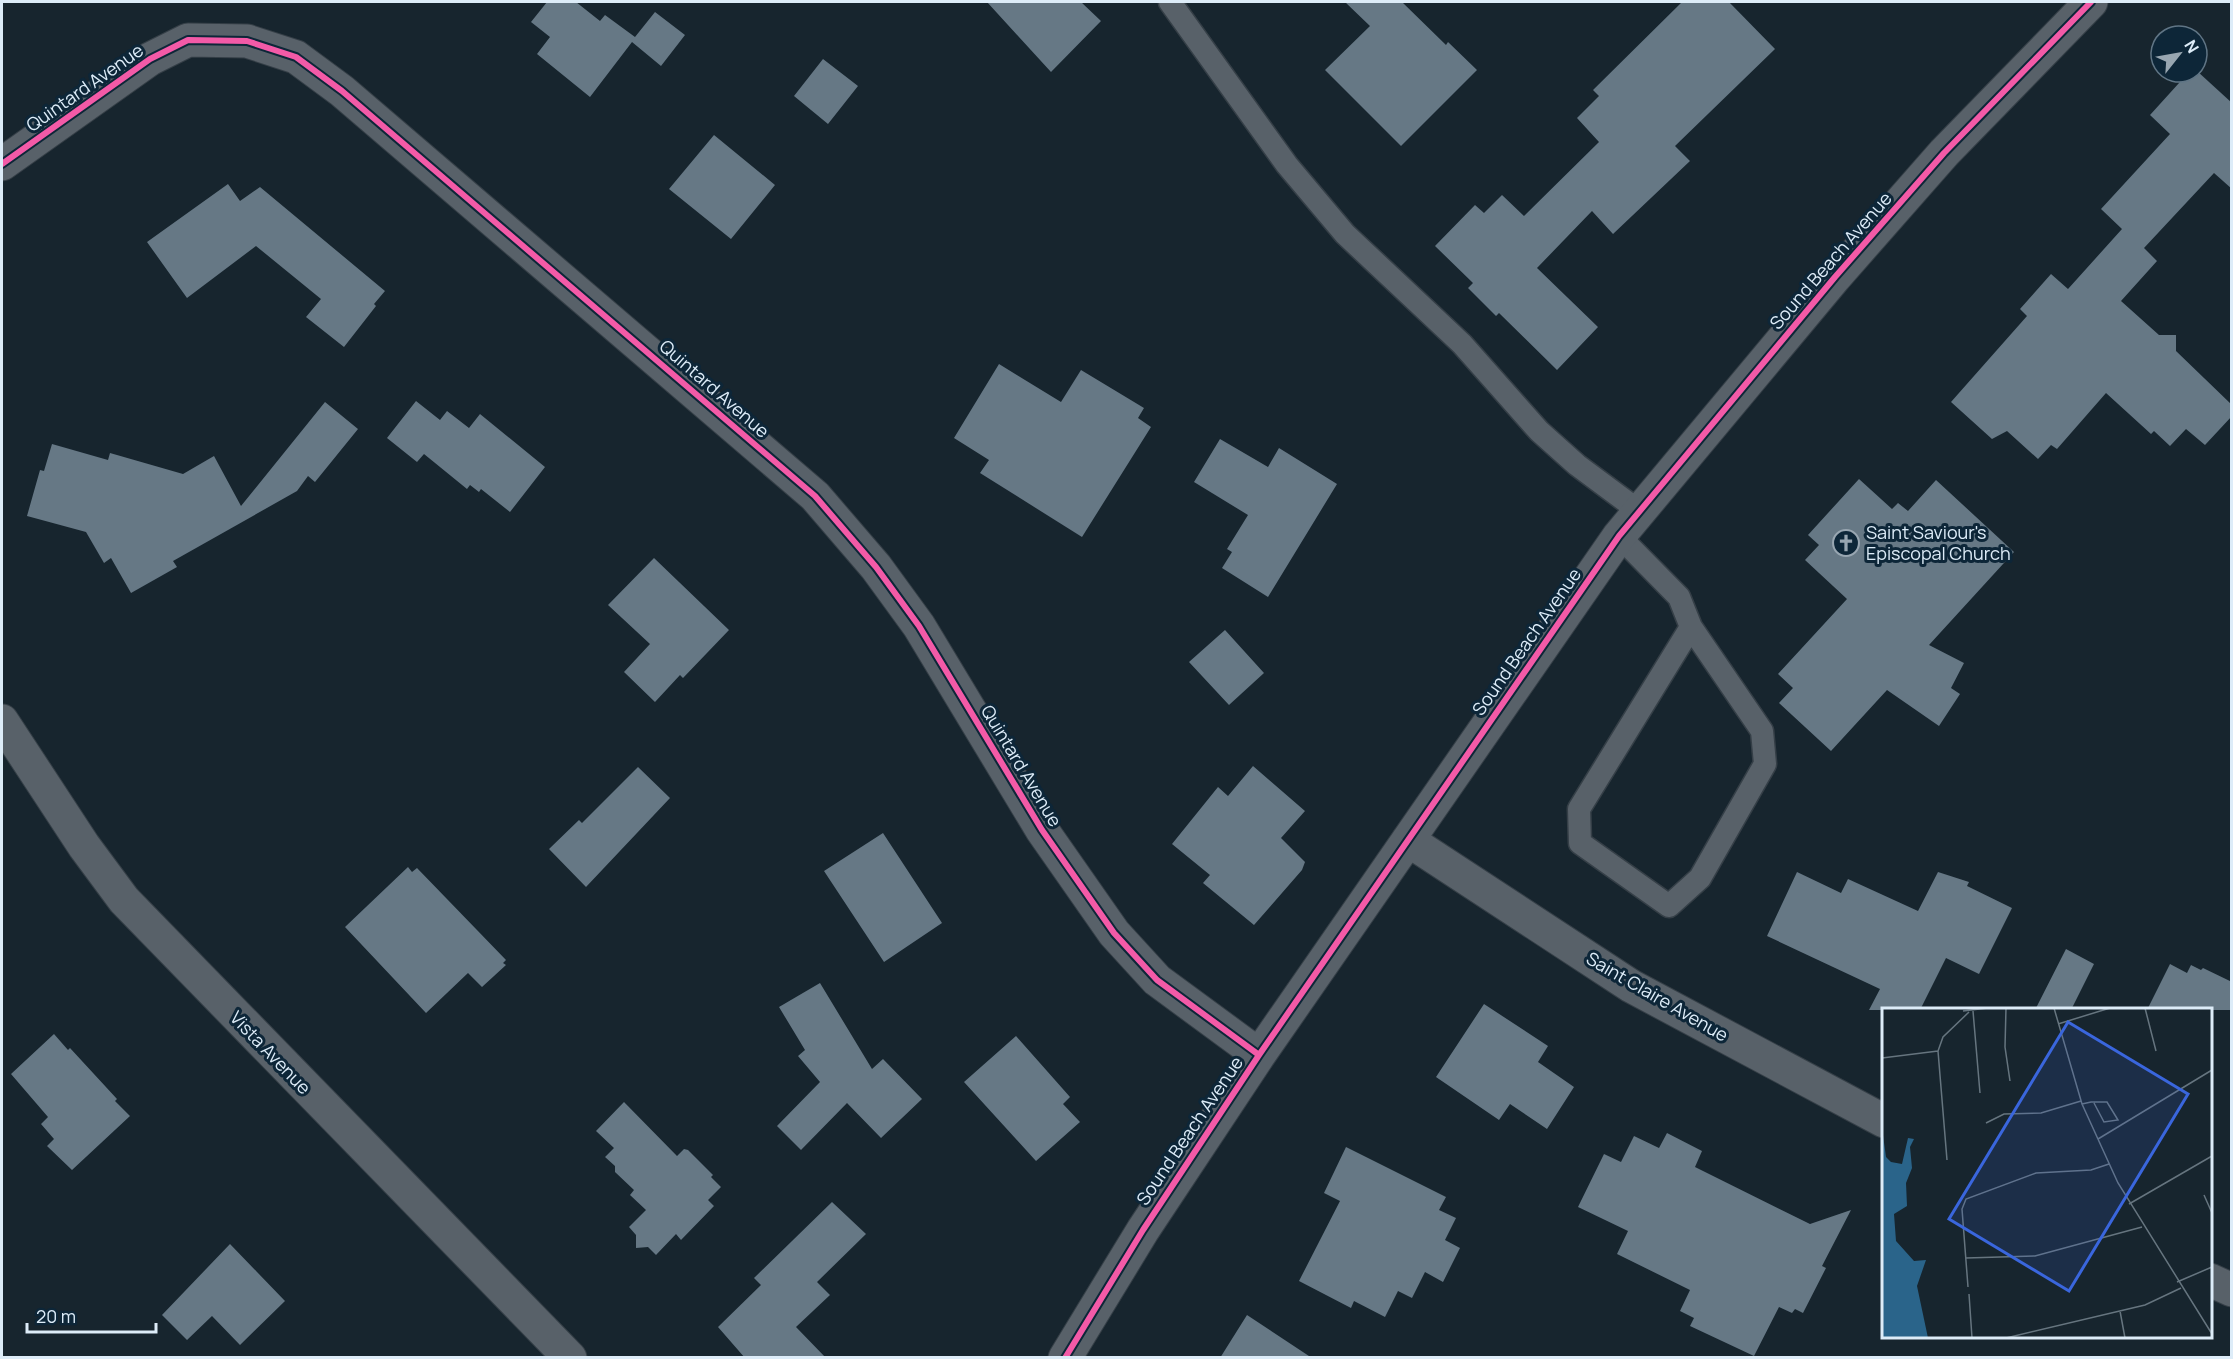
<svg xmlns="http://www.w3.org/2000/svg" width="2233" height="1359" font-family="Manrope,sans-serif">
	<style>
		.building { fill: #667885 }
		.lines { fill: none; stroke-linecap: round; stroke-linejoin: round }
		.service-casing { stroke: #353f47; stroke-width: 25 }
		.minor-casing { stroke: #353f47; stroke-width: 35 }
		.service { stroke: #586169; stroke-width: 22 }
		.minor { stroke: #586169; stroke-width: 33 }
		.cycleway-casing { stroke: #0d2638; stroke-width: 10 }
		.cycleway { stroke: #f35aa7; stroke-width: 6 }
		.labels { text-anchor: middle; stroke-width: 6; stroke-linejoin: round; paint-order: stroke }
		.street-label { font-size: 18px; fill: #ddecf8; stroke: #0d2638 }
		.poi-label { font-size: 18px; fill: #ddecf8; stroke: #0d2638; text-anchor: start }
		.inset-road { fill: none; stroke: #66757f; stroke-width: 1.5 }
		.view { fill: #3a66dd; fill-opacity: 0.15; stroke: #3a66dd; stroke-width: 3 }
		.inset-edge { fill: none; stroke: #ddecf8; stroke-width: 3 }
	</style>
	<rect width="100%" height="100%" fill="#17252e"/>
	<!-- building -->
	<path class="building" d="M 547,2 L 576,2 L 600,21 L 605,15 L 635,37 L 655,12 L 685,35 L 661,66 L 632,42 L 590,97 L 537,54 L 550,37 L 531,22 Z
		M 987,2 L 1081,2 L 1101,21 L 1051,72 Z
		M 1345,2 L 1402,2 L 1446,45 L 1448,42 L 1477,70 L 1401,146 L 1325,70 L 1370,26 Z
		M 1682,2 L 1729,2 L 1775,49 L 1675,146 L 1690,161 L 1613,234 L 1592,211 L 1537,268 L 1598,327 L 1557,370 L 1499,313 L 1496,316 L 1468,288 L 1473,283 L 1435,246 L 1475,205 L 1484,213 L 1502,195 L 1524,216 L 1599,142 L 1577,118 L 1599,96 L 1593,90 Z
		M 823,59 L 858,86 L 828,124 L 794,96 Z
		M 2197,71 L 2232,103 L 2232,189 L 2214,173 L 2144,248 L 2157,261 L 2121,301 L 2159,335 L 2176,335 L 2176,351 L 2232,405 L 2232,416 L 2205,445 L 2186,429 L 2170,446 L 2154,431 L 2151,434 L 2106,393 L 2057,449 L 2051,445 L 2038,459 L 2007,431 L 1992,439 L 1951,402 L 2027,316 L 2020,309 L 2051,274 L 2068,289 L 2122,229 L 2101,209 L 2170,134 L 2150,115 L 2189,72 Z
		M 714,135 L 775,185 L 731,239 L 669,189 Z
		M 228,184 L 240,201 L 260,187 L 385,291 L 374,304 L 376,306 L 344,347 L 306,317 L 321,299 L 256,246 L 187,298 L 147,242 Z
		M 999,364 L 1061,402 L 1081,370 L 1144,408 L 1138,418 L 1151,427 L 1082,537 L 980,473 L 989,460 L 954,438 Z
		M 416,401 L 440,420 L 447,411 L 469,428 L 480,414 L 545,467 L 510,512 L 481,489 L 479,492 L 470,485 L 467,489 L 424,454 L 417,462 L 387,438 Z
		M 325,402 L 358,429 L 315,482 L 308,476 L 297,491 L 173,561 L 177,567 L 131,593 L 111,558 L 104,563 L 86,532 L 27,516 L 40,470 L 44,471 L 52,444 L 108,460 L 110,453 L 183,474 L 214,456 L 241,506 Z
		M 1220,439 L 1268,467 L 1279,448 L 1337,484 L 1268,597 L 1222,568 L 1232,552 L 1227,549 L 1248,515 L 1194,482 Z
		M 1859,479 L 1892,509 L 1898,503 L 1908,511 L 1936,480 L 2014,552 L 1929,645 L 1964,663 L 1951,688 L 1960,694 L 1939,726 L 1887,690 L 1831,751 L 1779,703 L 1793,688 L 1778,674 L 1847,599 L 1805,560 L 1819,545 L 1808,535 Z
		M 654,558 L 729,630 L 683,678 L 680,675 L 655,702 L 624,672 L 650,644 L 608,605 Z
		M 1225,630 L 1264,673 L 1229,705 L 1189,662 Z
		M 1253,766 L 1305,811 L 1281,838 L 1305,862 L 1302,870 L 1254,925 L 1203,883 L 1210,875 L 1172,844 L 1218,787 L 1228,796 Z
		M 638,767 L 670,798 L 586,887 L 549,849 L 579,820 L 582,823 Z
		M 883,833 L 942,923 L 884,962 L 824,871 Z
		M 408,867 L 412,872 L 417,868 L 506,960 L 503,963 L 506,965 L 482,987 L 468,973 L 426,1013 L 345,927 Z
		M 1797,872 L 1841,893 L 1848,879 L 1918,911 L 1938,872 L 1969,882 L 1967,886 L 2012,908 L 1979,974 L 1946,958 L 1920,1010 L 1869,1010 L 1880,989 L 1767,936 Z
		M 2066,949 L 2094,964 L 2071,1010 L 2035,1010 Z
		M 2170,964 L 2187,973 L 2191,965 L 2201,970 L 2203,968 L 2232,982 L 2232,1010 L 2147,1010 Z
		M 820,983 L 872,1069 L 883,1059 L 922,1099 L 881,1138 L 847,1103 L 801,1150 L 777,1126 L 820,1082 L 798,1056 L 805,1050 L 779,1007 Z
		M 1484,1004 L 1548,1046 L 1538,1062 L 1574,1087 L 1547,1129 L 1510,1104 L 1499,1120 L 1436,1077 Z
		M 54,1034 L 68,1050 L 70,1048 L 117,1099 L 115,1101 L 130,1116 L 72,1170 L 47,1146 L 54,1139 L 41,1124 L 48,1117 L 11,1074 Z
		M 1016,1036 L 1070,1097 L 1063,1104 L 1080,1122 L 1036,1161 L 964,1082 Z
		M 624,1102 L 677,1156 L 684,1149 L 688,1150 L 713,1175 L 711,1177 L 721,1187 L 708,1200 L 714,1206 L 681,1240 L 676,1234 L 656,1255 L 648,1247 L 636,1248 L 636,1235 L 629,1227 L 646,1210 L 630,1195 L 634,1190 L 615,1172 L 615,1166 L 605,1157 L 614,1148 L 596,1131 Z
		M 1667,1133 L 1702,1151 L 1695,1167 L 1810,1224 L 1851,1210 L 1822,1266 L 1826,1268 L 1803,1313 L 1795,1309 L 1792,1313 L 1779,1307 L 1754,1356 L 1690,1326 L 1694,1318 L 1680,1311 L 1690,1290 L 1617,1254 L 1628,1231 L 1578,1207 L 1604,1154 L 1621,1162 L 1634,1136 L 1659,1148 Z
		M 1346,1147 L 1446,1197 L 1439,1210 L 1456,1218 L 1445,1240 L 1460,1248 L 1443,1282 L 1425,1272 L 1412,1298 L 1398,1291 L 1385,1317 L 1354,1301 L 1351,1308 L 1299,1281 L 1340,1201 L 1324,1193 Z
		M 832,1202 L 866,1234 L 817,1282 L 830,1295 L 796,1327 L 826,1358 L 745,1358 L 718,1327 L 761,1285 L 754,1278 Z
		M 230,1244 L 285,1301 L 240,1345 L 212,1316 L 187,1340 L 162,1315 Z
		M 1247,1315 L 1312,1358 L 1220,1358 Z"/>
	<g class="lines">
		<defs>
			<path id="service" d="M 1170,2 L 1287,165 L 1345,234 L 1462,344 L 1539,431 L 1577,465 L 1639,511
				M 1619,536 L 1679,597 L 1691,627 L 1762,731 L 1765,764 L 1700,878 L 1669,906 L 1580,843 L 1579,809 L 1691,627"/>
			<path id="minor" d="M 2,164 L 150,59 L 188,40 L 247,41 L 296,57 L 342,91 L 815,496 L 876,567 L 919,626 L 1042,830 L 1114,933 L 1157,980 L 1259,1055
				M 2,721 L 84,846 L 124,900 L 570,1358
				M 1408,840 L 1631,986 L 1884,1121
				M 2210,1280 L 2232,1290
				M 1065,1358 L 1143,1230 L 1259,1055 L 1619,536 L 1835,277 L 1944,153 L 2091,2"/>
		</defs>
		<!-- service casing -->
		<use href="#service" class="service-casing"/>
		<!-- minor casing -->
		<use href="#minor" class="minor-casing"/>
		<!-- service -->
		<use href="#service" class="service"/>
		<!-- minor -->
		<use href="#minor" class="minor"/>
		<defs>
			<path id="cycleway" d="M 2,164 L 150,59 L 188,40 L 247,41 L 296,57 L 342,91 L 815,496 L 876,567 L 919,626 L 1042,830 L 1114,933 L 1157,980 L 1259,1055
				M 1065,1358 L 1143,1230 L 1259,1055 L 1619,536 L 1835,277 L 1944,153 L 2091,2"/>
		</defs>
		<!-- cycleway casing -->
		<use href="#cycleway" class="cycleway-casing"/>
		<!-- cycleway -->
		<use href="#cycleway" class="cycleway"/>
	</g>
	<!-- icons -->
	<defs>
		<symbol id="church-ring" viewBox="-11 -11 22 22"><circle r="9.5" fill="#0d2638" stroke="#98a6b1" stroke-width="1.5"/><path d="M-1.2-6h2.4v3.5h3.3v2.4h-3.3V6h-2.4V-.1h-3.3v-2.4h3.3Z" fill="#98a6b1"/></symbol>
	</defs>
	<g fill-rule="evenodd">
		<use href="#church-ring" x="1831" y="528" width="30" height="30"/>
	</g>
	<g class="labels">
		<!-- street labels -->
		<g class="street-label">
			<text transform="translate(85 88) rotate(-35)" y="6">Quintard Avenue</text>
			<text transform="translate(1831 261) rotate(-49)" y="6">Sound Beach Avenue</text>
			<text transform="translate(714 389) rotate(41)" y="6">Quintard Avenue</text>
			<text transform="translate(1527 642) rotate(-55)" y="6">Sound Beach Avenue</text>
			<text transform="translate(1021 766) rotate(59)" y="6">Quintard Avenue</text>
			<text transform="translate(1657 997) rotate(30)" y="6">Saint Claire Avenue</text>
			<text transform="translate(270 1053) rotate(46)" y="6">Vista Avenue</text>
			<text transform="translate(1190 1131) rotate(-56)" y="6">Sound Beach Avenue</text>
		</g>
		<!-- poi labels -->
		<g class="poi-label">
			<text x="1866" y="539">Saint Saviour's<tspan x="1866" dy="21">Episcopal Church</tspan></text>
		</g>
	</g>
	<!-- overview -->
	<g transform="translate(1882 1008)">
		<rect width="330" height="330" fill="#17252e"/>
		<path d="M 0,120 L 4,149 L 9,154 L 20,156 L 26,130 L 32,131 L 28,139 L 30,160 L 24,175 L 25,198 L 12,206 L 14,233 L 32,253 L 44,252 L 35,278 L 46,330 L 0,330 Z" fill="#2a648a"/>
		<path class="inset-road" d="M 124,0 L 123,39 L 128,73M 172,0 L 200,96 L 236,175 L 330,326M 263,0 L 274,43M 81,3 L 106,0M 91,3 L 98,85M 176,16 L 228,0M 0,50 L 56,43M 200,96 L 209,94 L 225,94 L 236,112 L 222,114 L 212,95M 104,115 L 122,106 L 159,105 L 199,93M 216,131 L 330,62M 65,152 L 56,43 L 61,29 L 87,4M 322,187 L 330,205M 247,196 L 330,148M 84,250 L 153,248 L 260,219M 295,274 L 330,259M 86,279 L 80,201 L 84,191 L 154,165 L 209,162 L 227,156M 87,286 L 90,330M 238,303 L 243,330M 124,330 L 263,297 L 299,280"/>
		<path class="view" d="M 186,14 L 306,86 L 187,283 L 67,211 Z"/>
		<rect width="330" height="330" class="inset-edge"/>
	</g>
	<!-- border -->
	<rect width="2233" height="1359" fill="none" stroke="#ddecf8" stroke-width="6"/>
	<!-- north arrow -->
	<g transform="translate(2179 54) rotate(59)"><circle r="28" fill="#0d2638" stroke="#607585" stroke-width="1.5"/>
	<path d="M0-4.5L10 22L0 15L-10 22Z" fill="#98a6b1"/>
	<text y="-9" font-size="16" font-weight="bold" text-anchor="middle" fill="#ddecf8">N</text>
	</g>
	<!-- scale -->
	<path d="M27 1323v9h129v-9" fill="none" stroke="#ddecf8" stroke-width="3"/>
	<text x="36" y="1323" font-size="18" fill="#ddecf8" stroke="#0d2638" stroke-width="4.5" paint-order="stroke">20 m</text>
</svg>
